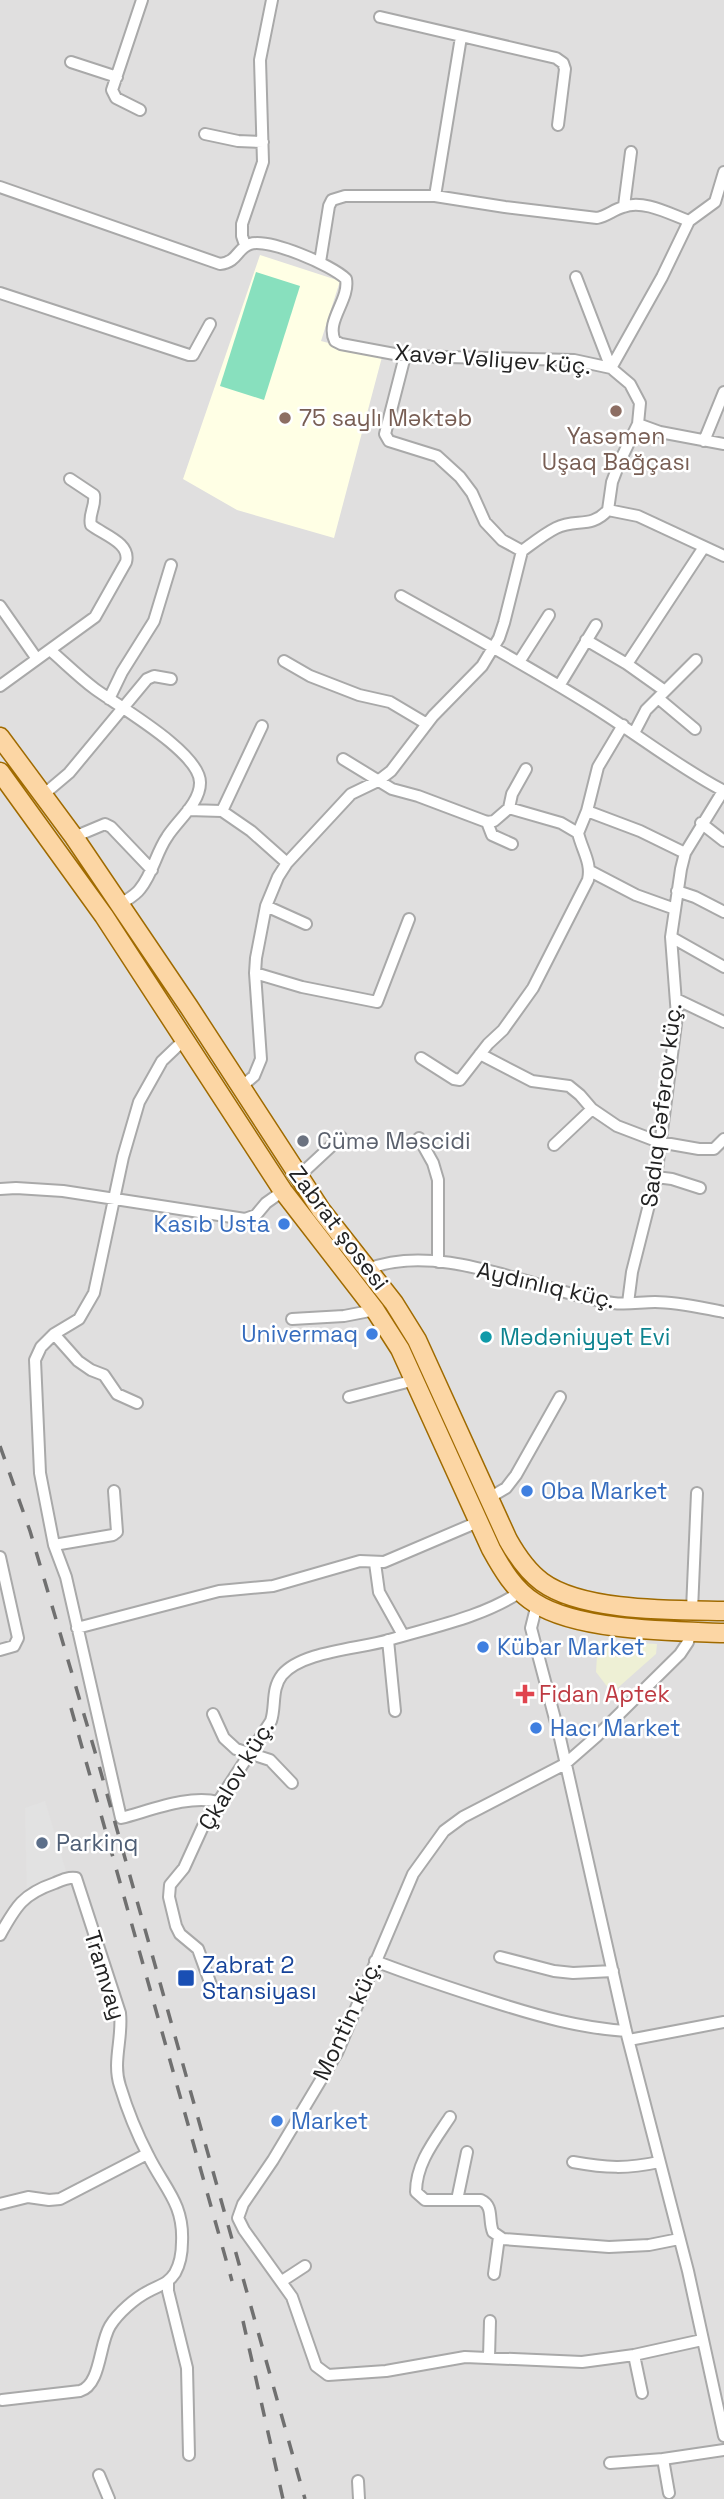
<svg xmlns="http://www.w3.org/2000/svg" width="724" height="2499" font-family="'Space Grotesk',sans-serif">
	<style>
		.residential { fill: #e0dfdf }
		.education { fill: #ffffe5 }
		.farmland { fill: #eef0d5 }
		.pitch { fill: #88e0be }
		.parking { fill: #e2e2e2 }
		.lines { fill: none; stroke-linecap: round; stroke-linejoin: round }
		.minor-casing { stroke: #a9a9a9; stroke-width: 14 }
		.primary-casing { stroke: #a06b00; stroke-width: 21 }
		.minor { stroke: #fff; stroke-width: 10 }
		.primary { stroke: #fcd6a4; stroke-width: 18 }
		.rail { stroke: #707070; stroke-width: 3.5; stroke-dasharray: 14 14; stroke-linecap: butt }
		.education-dot { fill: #8d6e63; stroke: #fff; stroke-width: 2.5 }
		.worship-dot { fill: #6b7280; stroke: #fff; stroke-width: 2.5 }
		.shop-dot { fill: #3f7fe0; stroke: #fff; stroke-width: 2.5 }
		.culture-dot { fill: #0f9aa8; stroke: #fff; stroke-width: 2.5 }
		.health-dot { fill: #e0444e; stroke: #fff; stroke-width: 2.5 }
		.service-dot { fill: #5c6f8a; stroke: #fff; stroke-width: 2.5 }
		.transit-dot { fill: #1a4fb4; stroke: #fff; stroke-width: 2.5 }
		.labels { text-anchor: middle; stroke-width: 5; stroke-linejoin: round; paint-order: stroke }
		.street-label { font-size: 23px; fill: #222; stroke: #fff }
		.education-label { font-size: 23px; fill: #785e54; stroke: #fff; text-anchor: start }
		.worship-label { font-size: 23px; fill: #5b616d; stroke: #fff; text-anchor: start }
		.shop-label { font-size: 23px; fill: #366cbe; stroke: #fff; text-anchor: start }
		.culture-label { font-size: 23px; fill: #0d838f; stroke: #fff; text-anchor: start }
		.health-label { font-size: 23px; fill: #be3a42; stroke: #fff; text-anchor: start }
		.service-label { font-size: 23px; fill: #4e5e75; stroke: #fff; text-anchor: start }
		.transit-label { font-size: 23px; fill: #164399; stroke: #fff; text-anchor: start }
	</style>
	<rect width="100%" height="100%" fill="#f2efe9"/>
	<!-- residential -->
	<path class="residential" d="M 0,0 L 724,0 L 724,2499 L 0,2499 Z"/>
	<!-- education -->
	<path class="education" d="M 260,255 L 340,281 L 321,341 L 382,357 L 334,538 L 237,510 L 183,479 Z"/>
	<!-- farmland -->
	<path class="farmland" d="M 598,1641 L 657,1644 L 656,1654 L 612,1693 L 596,1672 Z"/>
	<!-- pitch -->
	<path class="pitch" d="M 256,272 L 300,286 L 264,400 L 220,386 Z"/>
	<!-- parking -->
	<path class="parking" d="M 45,1801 L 68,1878 L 27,1895 L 25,1808 Z"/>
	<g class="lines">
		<defs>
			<path id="minor" d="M 380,17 L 556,58 L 563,63 L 565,69 L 558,125
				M 71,62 L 117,77
				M 140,110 L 116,98 L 112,90 L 142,0
				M 205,134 L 238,141 L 263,142
				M 0,187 L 220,264 C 238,262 237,248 250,244 C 269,238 332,265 346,279 C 350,300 325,321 335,341 L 341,344 L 405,356 L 574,360 L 611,368 L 662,277 L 689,221 L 715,202 L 724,172
				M 435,196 L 461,37
				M 624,206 L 631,152
				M 245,245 L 242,236 L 242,224 L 263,162 L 260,60 L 272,0
				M 320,262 L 329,206 L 332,200 L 345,196 L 435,196 L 505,207 L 597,218 C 607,216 613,210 623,207 C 643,199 670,214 689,221
				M 0,293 L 189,355 L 193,355 L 210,324
				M 405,356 L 385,434 L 389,441 L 437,456 L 460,477 L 472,493 L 485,522 L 502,540 L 522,551
				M 638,424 L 660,432 L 724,444
				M 704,441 L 724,392
				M 608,510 L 638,516 L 724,556
				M 401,596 C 465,632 530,667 592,706 C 637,734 678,767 724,791
				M 0,606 L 37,659
				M 586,640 L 627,664 L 665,691
				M 50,650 C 65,663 79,677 95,689 C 118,706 201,753 200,783 C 200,803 177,821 167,837 C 156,853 153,873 140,889 C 135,896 126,900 119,905
				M 284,661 L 310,676 L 359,695 L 390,702 L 427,724
				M 519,662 L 549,615
				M 627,664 L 704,547
				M 0,686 L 95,617 L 126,562 C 131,543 104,535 91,525 C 88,515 96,506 94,495 L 70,479
				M 559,686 L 596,625
				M 658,698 L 695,729
				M 109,699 L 122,672 L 154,621 L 171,565
				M 634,733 L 646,710 L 696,660
				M 343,759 L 392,789 L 418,796 L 487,822 L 494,821 L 509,808 L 561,823 L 578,833
				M 43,795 L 69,773 L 147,679 L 154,676 L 171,679
				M 509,808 L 512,794 L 526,769
				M 188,810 L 222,811 L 251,831 L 287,863
				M 222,811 L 262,726
				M 587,811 L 640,831 L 685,853
				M 487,822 L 492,835 L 512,844
				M 701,823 L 724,841
				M 74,837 L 105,824 L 111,827 L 152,870
				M 590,871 L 636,895 L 675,909
				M 677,891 L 695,897 L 724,912
				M 266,906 L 306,924
				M 671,937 L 724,967
				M 255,973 L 302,987 L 377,1002 L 409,919
				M 676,999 L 724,1022
				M 185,1039 L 162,1061 L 139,1102 L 123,1157 L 94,1293 L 79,1319 L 54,1334 L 41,1347 L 35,1360 L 40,1473 L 54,1545 L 66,1577 L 121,1818 C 149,1811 190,1794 218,1802
				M 480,1054 L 532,1081 L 569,1086 L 580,1095 L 592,1109 L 617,1126 L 659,1142 L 699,1149 L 714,1149 L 724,1139
				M 421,1058 L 454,1079 L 460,1080 L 488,1044 L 503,1030 L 533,988 L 588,880 C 592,863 582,850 578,833 L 587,811 L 598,767 L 623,725
				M 241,1087 L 254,1076 L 261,1059 L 255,973 L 256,958 L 266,906 L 278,877 L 287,863 L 351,794 L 378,781 L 391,771 L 433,716 L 482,666 L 499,638 L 504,623 L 522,551 C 533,543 544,534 556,528 C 576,518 591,529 608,510 L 612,482 L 620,461 L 638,424 L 640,403 L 630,384 L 611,368 L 576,277
				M 419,1138 L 433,1163 L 438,1180 L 438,1262
				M 554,1145 L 592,1109
				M 298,1177 L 341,1137
				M 656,1177 L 672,1179 L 700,1188
				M 0,1189 L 16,1188 L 63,1191 L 245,1219 L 256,1215 L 266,1203 L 283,1191
				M 368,1269 C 441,1240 539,1292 613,1303 C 627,1305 641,1302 655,1302 C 678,1302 702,1308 724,1312
				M 628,1303 L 632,1272 L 656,1177 L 677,1016 L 671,937 L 681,869 L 685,853 L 723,791
				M 292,1319 L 344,1316 L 375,1310
				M 54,1334 L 78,1361 L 91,1370 L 104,1375 L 117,1394 L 137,1403
				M 349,1397 L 415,1380
				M 489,1498 L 506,1488 L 516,1475 L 560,1397
				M 54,1545 L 113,1535 L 117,1532 L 114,1491
				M 0,1557 L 18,1638 L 14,1646 L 0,1650
				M 375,1563 L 379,1592 L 403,1635
				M 537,1604 L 531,1628 L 560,1738 L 626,2031 L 688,2271 L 724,2436
				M 692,1610 L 697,1493
				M 77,1628 L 219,1591 L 273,1586 L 360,1561 L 384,1562 L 478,1522
				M 691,1631 L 688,1642 L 680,1654 L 597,1736 L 565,1764 L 463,1817 L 444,1831 L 413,1874 L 337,2053 L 273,2160 L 243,2204 L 238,2218 L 244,2230 L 292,2297 L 316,2366 L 328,2375 L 386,2371 L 465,2357 L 582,2362 L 634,2355 L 702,2340
				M 388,1640 L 395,1711
				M 213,1714 L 224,1738 L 236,1749 L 270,1760 L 292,1783
				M 0,1935 C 16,1906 23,1894 55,1883 C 62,1880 68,1877 76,1878 L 120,2013 C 123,2038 112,2062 120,2086 C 127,2109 137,2134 148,2155 C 164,2188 184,2203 182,2242 C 182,2253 180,2264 175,2273 C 168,2284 160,2285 149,2291 C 135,2298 118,2313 110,2326 C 99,2344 101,2385 80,2391 L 2,2400
				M 500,1957 L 554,1971 L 573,1973 L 613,1971
				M 375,1961 C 414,1976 453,1989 494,2002 C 538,2016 580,2028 626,2031
				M 211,1985 L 198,1949 L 180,1934 L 176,1926 L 169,1897 L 170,1885 L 184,1868 L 205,1822 L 271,1721 C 276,1706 271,1689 282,1675 C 302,1651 359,1649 389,1640 C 432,1627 483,1617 520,1592
				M 629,2040 L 724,2022
				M 450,2117 C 435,2140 416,2163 416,2192 L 425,2200 L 481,2200 C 494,2206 488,2220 493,2232 L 503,2239 L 609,2247 L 649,2245 L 679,2239
				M 573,2162 C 606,2168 627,2169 659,2162
				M 457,2200 L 467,2152
				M 0,2204 L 28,2197 L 49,2200 L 60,2199 L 147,2154
				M 494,2274 L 499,2237
				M 282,2281 L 305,2266
				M 168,2282 L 168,2291 L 187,2368 L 189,2455
				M 634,2355 L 642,2393
				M 489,2357 L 490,2321
				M 663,2459 L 669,2493
				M 610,2463 L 663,2459 L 724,2450
				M 99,2475 L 109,2499
				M 358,2481 L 359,2499"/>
			<path id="primary" d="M 0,737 L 74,837 L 189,1007 L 321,1210 L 394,1303 L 417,1340 L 508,1540 C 517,1556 527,1571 542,1582 C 583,1612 674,1610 724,1611
				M 0,772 L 104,916 L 283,1191 L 375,1310 L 400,1349 L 491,1549 C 502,1569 514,1590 535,1603 C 579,1631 671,1631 724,1633"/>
		</defs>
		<!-- minor casing -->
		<use href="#minor" class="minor-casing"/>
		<!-- primary casing -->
		<use href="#primary" class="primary-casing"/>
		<!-- minor -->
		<use href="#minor" class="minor"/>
		<!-- primary -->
		<use href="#primary" class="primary"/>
		<!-- rail -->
		<path class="rail" d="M 0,1446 L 30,1531 L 98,1762 L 305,2499
			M 71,1708 L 232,2281
			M 243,2321 L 283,2499"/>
	</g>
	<!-- markers -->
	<g class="education-dot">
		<circle cx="616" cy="411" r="7"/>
		<circle cx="285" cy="418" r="7"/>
	</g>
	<circle class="worship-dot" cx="303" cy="1141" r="7"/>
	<g class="shop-dot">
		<circle cx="284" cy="1224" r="7"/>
		<circle cx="372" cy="1334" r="7"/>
		<circle cx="527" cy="1491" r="7"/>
		<circle cx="483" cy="1647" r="7"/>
		<circle cx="536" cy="1728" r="7"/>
		<circle cx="277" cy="2121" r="7"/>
	</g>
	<circle class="culture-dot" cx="486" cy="1337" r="7"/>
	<path class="health-dot" d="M521.5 1683.5h7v7h7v7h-7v7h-7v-7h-7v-7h7z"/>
	<circle class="service-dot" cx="42" cy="1843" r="7"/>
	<rect class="transit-dot" x="177" y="1969" width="18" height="18" rx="3.5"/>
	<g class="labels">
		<!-- street labels -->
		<g class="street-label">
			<text transform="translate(493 359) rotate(4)" y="8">Xavər Vəliyev küç.</text>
			<text transform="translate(661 1105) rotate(-83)" y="8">Sadıq Cəfərov küç.</text>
			<text transform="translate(339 1228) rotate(53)" y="8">Zabrat şosesi</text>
			<text transform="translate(546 1285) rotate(13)" y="8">Aydınlıq küç.</text>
			<text transform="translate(236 1775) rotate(-59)" y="8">Çkalov küç.</text>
			<text transform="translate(105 1975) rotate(73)" y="8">Tramvay</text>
			<text transform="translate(347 2020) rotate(-65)" y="8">Montin küç.</text>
		</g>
		<!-- education labels -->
		<g class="education-label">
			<text x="299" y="426">75 saylı Məktəb</text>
			<text x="616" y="444" text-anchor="middle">Yasəmən<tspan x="616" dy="26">Uşaq Bağçası</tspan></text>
		</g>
		<!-- worship labels -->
		<g class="worship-label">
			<text x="317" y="1149">Cümə Məscidi</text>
		</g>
		<!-- shop labels -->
		<g class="shop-label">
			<text x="270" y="1232" text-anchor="end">Kasıb Usta</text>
			<text x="358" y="1342" text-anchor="end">Univermaq</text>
			<text x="541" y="1499">Oba Market</text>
			<text x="497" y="1655">Kübar Market</text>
			<text x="550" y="1736">Hacı Market</text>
			<text x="291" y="2129">Market</text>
		</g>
		<!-- culture labels -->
		<g class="culture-label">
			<text x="500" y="1345">Mədəniyyət Evi</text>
		</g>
		<!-- health labels -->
		<g class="health-label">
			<text x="539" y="1702">Fidan Aptek</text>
		</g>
		<!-- service labels -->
		<g class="service-label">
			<text x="56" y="1851">Parkinq</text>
		</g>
		<!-- transit labels -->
		<g class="transit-label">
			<text x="202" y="1973">Zabrat 2<tspan x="202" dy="26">Stansiyası</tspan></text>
		</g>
	</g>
</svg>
